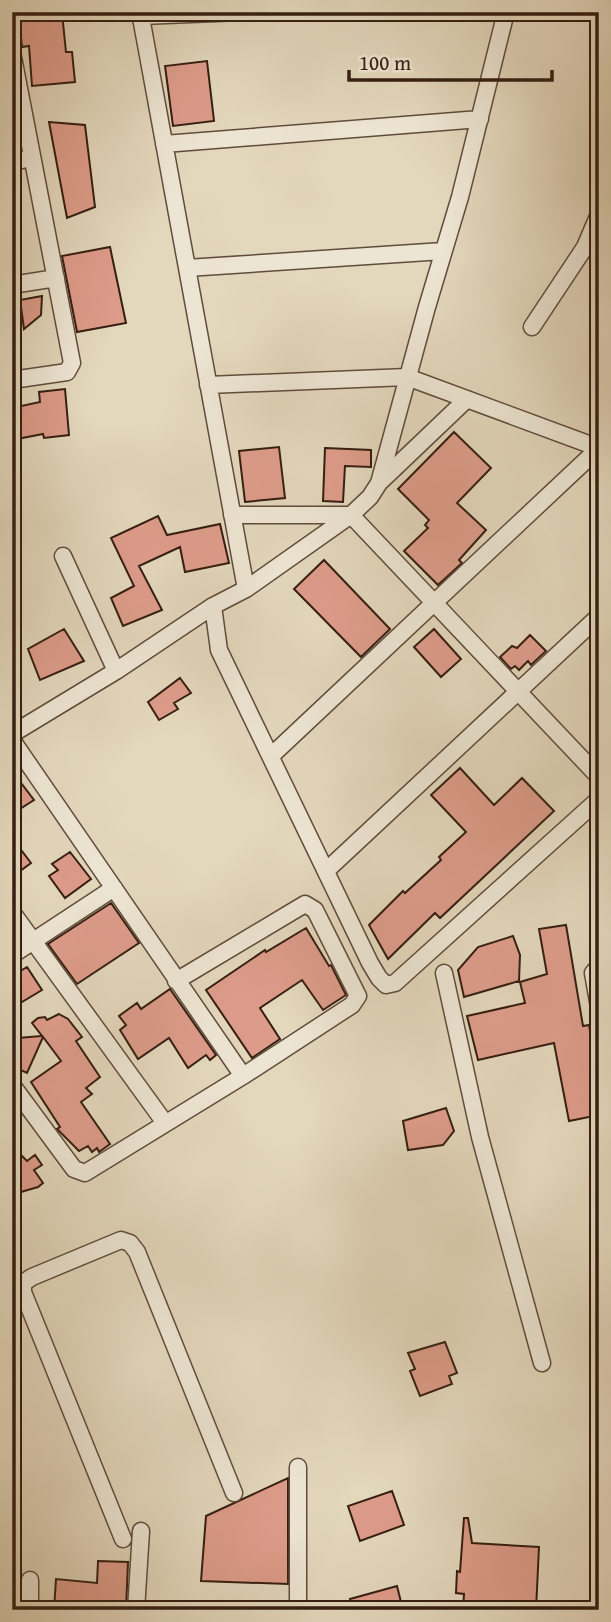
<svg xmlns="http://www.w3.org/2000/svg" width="611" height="1622" font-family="'Gentium Book Plus',serif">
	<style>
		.building { fill: #dd9c8a; stroke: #351e11; stroke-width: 2 }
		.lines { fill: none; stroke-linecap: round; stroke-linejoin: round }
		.minor-casing { stroke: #604c3c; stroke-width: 19 }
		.minor { stroke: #ede5d3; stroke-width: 16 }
	</style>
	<rect width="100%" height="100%" fill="#e3d7bc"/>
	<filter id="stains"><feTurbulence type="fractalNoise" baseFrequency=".00286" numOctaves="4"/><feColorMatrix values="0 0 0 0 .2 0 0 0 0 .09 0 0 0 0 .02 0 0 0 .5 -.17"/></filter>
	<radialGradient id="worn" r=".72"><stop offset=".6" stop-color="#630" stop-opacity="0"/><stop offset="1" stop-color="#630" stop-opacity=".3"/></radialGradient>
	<!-- building -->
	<path class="building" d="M 62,13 L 66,52 L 72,52 L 75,82 L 32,86 L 29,46 L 22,47 L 19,17 Z
		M 207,61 L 214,121 L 173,126 L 165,66 Z
		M 49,122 L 85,125 L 95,207 L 67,218 Z
		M 110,247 L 126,323 L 77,332 L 62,256 Z
		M 42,296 L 41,315 L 24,329 L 20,300 Z
		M 65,389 L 69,435 L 44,438 L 43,434 L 12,440 L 12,408 L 40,402 L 39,392 Z
		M 454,432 L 491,468 L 457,503 L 486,530 L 459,560 L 462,563 L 438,585 L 404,551 L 428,528 L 425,525 L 429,520 L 398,489 Z
		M 279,447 L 285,498 L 245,502 L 239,451 Z
		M 325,448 L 371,450 L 371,467 L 345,466 L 343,502 L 323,501 Z
		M 158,516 L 167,535 L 220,524 L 229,563 L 185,572 L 180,547 L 139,566 L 162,610 L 123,626 L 111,598 L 134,586 L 111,538 Z
		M 324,560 L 390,629 L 361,657 L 294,589 Z
		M 64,629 L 84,661 L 40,680 L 28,649 Z
		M 434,629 L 461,659 L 441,677 L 414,647 Z
		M 530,635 L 546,651 L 531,665 L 528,661 L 519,670 L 515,666 L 511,669 L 500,657 L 512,646 L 517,648 Z
		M 180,678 L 191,693 L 174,703 L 178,709 L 159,720 L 148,702 Z
		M 460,768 L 494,805 L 522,778 L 554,811 L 440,918 L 435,913 L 388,959 L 369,925 L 403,891 L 405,893 L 441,860 L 439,857 L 466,832 L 431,795 Z
		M 12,771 L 34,800 L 12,814 Z
		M 12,838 L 31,863 L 12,877 Z
		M 70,852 L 91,879 L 65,898 L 49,876 L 58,870 L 52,864 Z
		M 111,903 L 139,943 L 77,984 L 48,944 Z
		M 566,925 L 583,1026 L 589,1025 L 597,1072 L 593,1072 L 599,1102 L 599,1115 L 569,1121 L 554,1043 L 478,1060 L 467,1016 L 525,1003 L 520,982 L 547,974 L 539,929 Z
		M 306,928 L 329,966 L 331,965 L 346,995 L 323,1010 L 302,980 L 260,1008 L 280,1039 L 252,1058 L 206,990 L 265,950 L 266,952 Z
		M 513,936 L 520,955 L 519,981 L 464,997 L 458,970 L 478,947 Z
		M 27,967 L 42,990 L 12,1008 L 12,976 Z
		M 170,989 L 216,1055 L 210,1060 L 206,1055 L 188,1068 L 169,1038 L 138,1059 L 120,1030 L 126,1025 L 119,1016 L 137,1003 L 141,1009 Z
		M 59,1014 L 68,1019 L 82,1037 L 76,1041 L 100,1077 L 86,1088 L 92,1094 L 81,1102 L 110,1144 L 99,1152 L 97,1148 L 92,1152 L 88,1146 L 79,1151 L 57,1129 L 60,1127 L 31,1082 L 61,1061 L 43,1037 L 27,1073 L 12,1066 L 12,1044 L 18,1038 L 42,1036 L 32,1023 L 38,1018 L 45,1017 L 47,1020 Z
		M 446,1108 L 454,1131 L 443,1145 L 408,1150 L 403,1121 Z
		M 12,1146 L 27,1161 L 35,1155 L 42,1165 L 34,1170 L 43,1183 L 38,1187 L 21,1192 L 12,1198 Z
		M 445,1342 L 457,1373 L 449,1376 L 452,1384 L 420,1396 L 410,1371 L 415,1369 L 408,1353 Z
		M 288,1478 L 288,1584 L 201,1581 L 206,1516 Z
		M 392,1491 L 404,1525 L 360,1541 L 348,1506 Z
		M 464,1518 L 468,1518 L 472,1543 L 539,1547 L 536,1610 L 463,1610 L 464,1594 L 456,1593 L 457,1571 L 460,1572 Z
		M 98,1561 L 128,1562 L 126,1609 L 82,1606 L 82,1610 L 54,1610 L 56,1579 L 97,1583 Z
		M 397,1586 L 403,1610 L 353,1610 L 350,1599 Z"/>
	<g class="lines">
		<defs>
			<path id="minor" d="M 140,12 L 246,589
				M 141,16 L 241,12
				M 12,52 L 72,363 L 67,372 L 12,380
				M 164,144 L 480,119
				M 12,162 L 32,158
				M 187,268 L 443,251
				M 12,285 L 56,278
				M 532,327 L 585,247 L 599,214
				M 208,385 L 407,377 L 599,448
				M 381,481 L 467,399
				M 232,515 L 351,515 L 599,777
				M 63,556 L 116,671
				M 213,606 L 219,650 L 370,963 L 379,978 L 386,985 L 395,983 L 599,799
				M 12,734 L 116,671 L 213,606 L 246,589 L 351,515 L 370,497 L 379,483 L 427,307 L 460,197 L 506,12
				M 12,740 L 243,1076
				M 271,756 L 599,448
				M 327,870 L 599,616
				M 12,912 L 165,1123
				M 12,955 L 114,888
				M 599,966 L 593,973 L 599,1007
				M 444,973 L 480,1137 L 542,1363
				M 12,1085 L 74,1169 L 85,1173 L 243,1076 L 352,1005 L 358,996 L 315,910 L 305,904 L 176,981
				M 123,1539 L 23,1292 L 23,1283 L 32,1277 L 121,1240 L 130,1243 L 137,1252 L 234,1493
				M 30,1580 L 30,1610
				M 136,1610 L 141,1531
				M 298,1610 L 298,1467"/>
		</defs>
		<!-- minor casing -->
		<use href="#minor" class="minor-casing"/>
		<!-- minor -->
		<use href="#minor" class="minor"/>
	</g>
	<!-- margin -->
	<rect width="611" height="1622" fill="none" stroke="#e3d7bc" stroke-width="42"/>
	<rect x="14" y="14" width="583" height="1594" fill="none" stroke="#351e11" stroke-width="3.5"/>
	<rect x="21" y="21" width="569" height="1580" fill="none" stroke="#351e11" stroke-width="2"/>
	<!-- scale -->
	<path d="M349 70v10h203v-10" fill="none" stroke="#351e11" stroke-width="3.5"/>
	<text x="359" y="70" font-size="21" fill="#351e11" stroke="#ede5d3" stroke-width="5" paint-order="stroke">100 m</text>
	<rect width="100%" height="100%" filter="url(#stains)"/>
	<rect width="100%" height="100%" fill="url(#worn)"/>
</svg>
